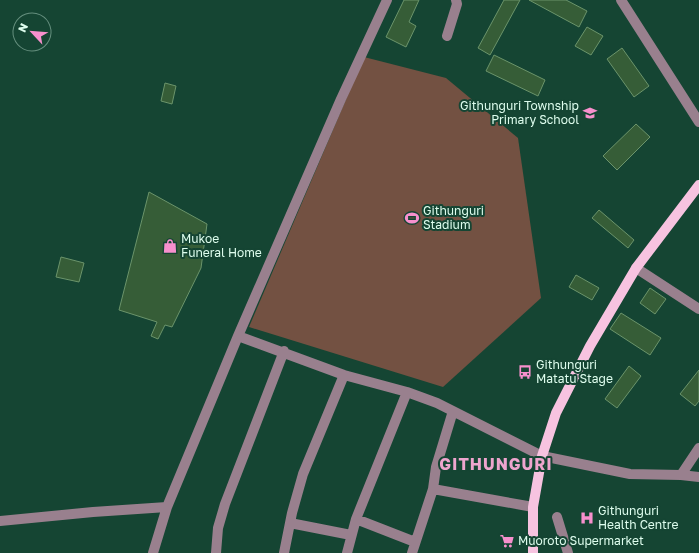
<svg xmlns="http://www.w3.org/2000/svg" width="699" height="553" font-family="'Golos Text',sans-serif">
	<style>
		.green { fill: #735142 }
		.building { fill: #365d37; stroke: #6b946b }
		.lines { fill: none; stroke-linecap: round; stroke-linejoin: round }
		.minor { stroke: #99808e; stroke-width: 10 }
		.major { stroke: #f7c3e0; stroke-width: 10 }
		.labels { text-anchor: middle; stroke-width: 4; stroke-linejoin: round; paint-order: stroke }
		.poi-label { font-size: 12px; fill: #defdee; stroke: #154533; text-anchor: start }
		.district-label { font-size: 16px; font-weight: bold; letter-spacing: 1px; fill: #eea5ce; stroke: #154533 }
	</style>
	<rect width="100%" height="100%" fill="#154533"/>
	<!-- green -->
	<path class="green" d="M 364,57 L 446,78 L 518,138 L 541,298 L 443,387 L 249,327 Z"/>
	<!-- building -->
	<path class="building" d="M 404,0 L 419,0 L 409,22 L 416,26 L 406,47 L 386,37 Z
		M 504,0 L 520,0 L 490,55 L 478,48 Z
		M 529,0 L 566,0 L 587,11 L 579,27 Z
		M 587,27 L 603,36 L 591,55 L 575,46 Z
		M 622,48 L 649,86 L 634,97 L 607,59 Z
		M 494,55 L 545,80 L 538,96 L 486,71 Z
		M 165,83 L 176,86 L 172,104 L 161,101 Z
		M 636,124 L 650,137 L 617,170 L 603,156 Z
		M 149,192 L 207,224 L 201,268 L 172,327 L 165,325 L 158,339 L 151,336 L 157,322 L 119,310 Z
		M 599,210 L 634,240 L 628,248 L 592,218 Z
		M 61,257 L 84,263 L 79,282 L 56,277 Z
		M 576,275 L 599,288 L 592,300 L 569,287 Z
		M 650,288 L 666,299 L 655,314 L 640,303 Z
		M 621,313 L 661,338 L 650,355 L 610,329 Z
		M 629,366 L 641,376 L 617,408 L 605,399 Z
		M 699,370 L 699,401 L 695,406 L 680,394 Z"/>
	<g class="lines">
		<!-- minor -->
		<path class="minor" d="M 621,0 L 699,122
			M 447,36 L 457,4 L 456,0
			M 636,268 L 699,309
			M 238,336 L 344,375 L 407,392 L 437,403 L 542,456 L 630,474 L 681,475 L 699,477
			M 681,475 L 699,448
			M 433,489 L 533,507
			M 557,517 L 568,553
			M 356,519 L 415,542
			M 0,521 L 93,512 L 167,507
			M 290,523 L 351,535
			M 153,553 L 167,507 L 238,336 L 341,99 L 387,0
			M 216,553 L 218,528 L 225,504 L 284,351
			M 284,553 L 292,513 L 303,474 L 344,375
			M 347,553 L 356,519 L 407,392
			M 412,553 L 433,489 L 436,467 L 453,411"/>
		<!-- major -->
		<path class="major" d="M 533,553 L 533,507 L 542,456 L 556,413 L 590,346 L 636,268 L 699,185"/>
	</g>
	<!-- icons -->
	<defs>
		<symbol id="school-bare" viewBox="-9 -9 18 18"><path d="M0-5L7-2L0 1L-7-2ZM-4 1L0 2.5L4 1V4Q0 6-4 4Z" fill="#f790cd" stroke="#154533" stroke-width="2.5" paint-order="stroke"/></symbol>
		<symbol id="stadium-bare" viewBox="-9 -9 18 18"><path d="M0-5a6.5 5 0 1 0 0 10a6.5 5 0 1 0 0-10ZM-3.5-1.8h7v3.6h-7Z" fill="#f790cd" stroke="#154533" stroke-width="2.5" paint-order="stroke"/></symbol>
		<symbol id="shop-bare" viewBox="-9 -9 18 18"><path d="M-5-2.5h2.3a2.7 3.5 0 0 1 5.4 0H5L5.5 6h-11ZM-1.5-2.5h3a1.5 2.3 0 0 0-3 0Z" fill="#f790cd" stroke="#154533" stroke-width="2.5" paint-order="stroke"/></symbol>
		<symbol id="bus-bare" viewBox="-9 -9 18 18"><path d="M-5-6H5V4H4V6H2V4H-2V6H-4V4H-5ZM-3.5-4V0h7V-4ZM-3.5 1.2v1.5H-2V1.2ZM2 1.2v1.5H3.5V1.2Z" fill="#f790cd" stroke="#154533" stroke-width="2.5" paint-order="stroke"/></symbol>
		<symbol id="hospital-bare" viewBox="-9 -9 18 18"><path d="M-5-5h3v3.5h4V-5h3V5h-3V1.5h-4V5h-3Z" fill="#f790cd" stroke="#154533" stroke-width="2.5" paint-order="stroke"/></symbol>
		<symbol id="supermarket-bare" viewBox="-9 -9 18 18"><path d="M-6-5.5h2.5l.6 2H6L4.5 2H-2.5L-4.4-4H-6ZM-1.5 3.2a1.3 1.3 0 1 0 .1 0ZM3 3.2a1.3 1.3 0 1 0 .1 0Z" fill="#f790cd" stroke="#154533" stroke-width="2.5" paint-order="stroke"/></symbol>
	</defs>
	<g fill-rule="evenodd">
		<use href="#school-bare" x="580" y="103" width="20" height="20"/>
		<use href="#stadium-bare" x="402" y="208" width="20" height="20"/>
		<use href="#shop-bare" x="160" y="236" width="20" height="20"/>
		<use href="#bus-bare" x="515" y="362" width="20" height="20"/>
		<use href="#hospital-bare" x="577" y="508" width="20" height="20"/>
		<use href="#supermarket-bare" x="497" y="531" width="20" height="20"/>
	</g>
	<g class="labels">
		<!-- poi labels -->
		<g class="poi-label">
			<text x="579" y="110" text-anchor="end">Githunguri Township<tspan x="579" dy="14">Primary School</tspan></text>
			<text x="423" y="215">Githunguri<tspan x="423" dy="14">Stadium</tspan></text>
			<text x="181" y="243">Mukoe<tspan x="181" dy="14">Funeral Home</tspan></text>
			<text x="536" y="369">Githunguri<tspan x="536" dy="14">Matatu Stage</tspan></text>
			<text x="598" y="515">Githunguri<tspan x="598" dy="14">Health Centre</tspan></text>
			<text x="518" y="545">Muoroto Supermarket</text>
		</g>
		<!-- district labels -->
		<g class="district-label">
			<text x="496" y="470">GITHUNGURI</text>
		</g>
	</g>
	<!-- north arrow -->
	<g transform="translate(32 32) rotate(296)"><circle r="19" fill="#154533" stroke="#658f7e"/>
	<path d="M0-3L7 15L0 10L-7 15Z" fill="#f790cd"/>
	<text y="-6" font-size="11" font-weight="bold" text-anchor="middle" fill="#defdee">N</text>
	</g>
</svg>
